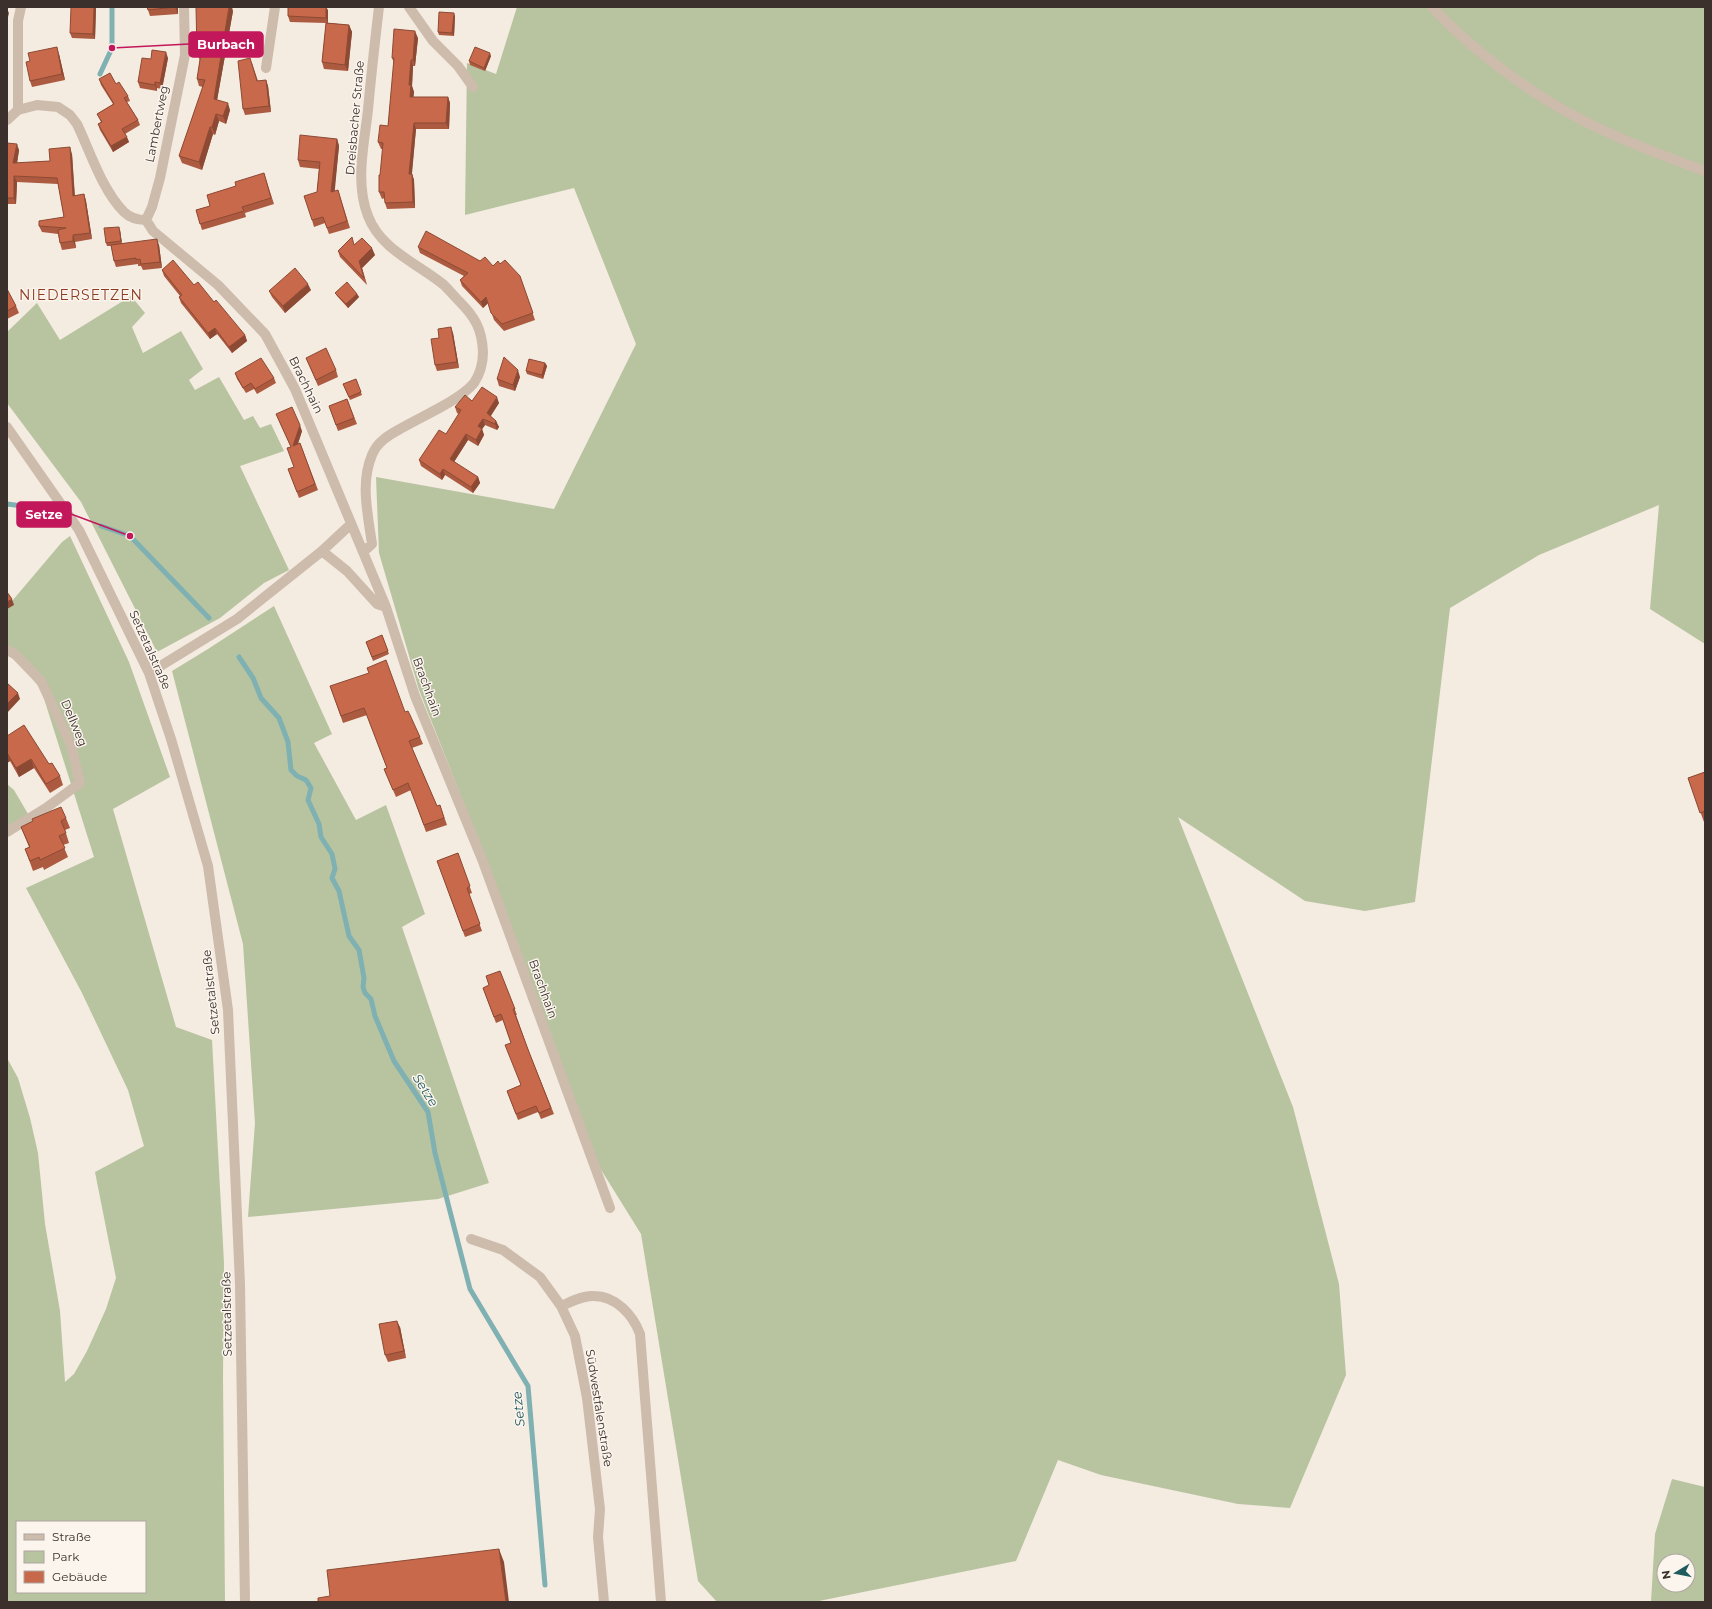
<svg xmlns="http://www.w3.org/2000/svg" width="1712" height="1609" font-family="Montserrat,sans-serif">
	<style>
		.green { fill: #b8c4a0; fill-rule: evenodd }
		.lines { fill: none; stroke-linecap: round; stroke-linejoin: round }
		.stream { stroke: #7fb0b2; stroke-width: 5 }
		.minor { stroke: #cdbbac; stroke-width: 10 }
		.wall { fill: #ac5a40 }
		.shaded-wall { fill: #8c4a34 }
		.building { fill: #c8694b; stroke: #8c4a34 }
		.labels { text-anchor: middle; stroke-width: 3; stroke-linejoin: round; paint-order: stroke }
		.street-label { font-size: 12px; fill: #3b302b; stroke: #fbf5ee }
		.water-label { font-size: 13px; font-style: italic; fill: #1f5a5e; stroke: #fbf5ee }
		.quarter-label { font-size: 14px; letter-spacing: 1px; fill: #8c3b22; stroke: #fbf5ee }
		.leader { fill: none; stroke: #c2185b; stroke-width: 1.5 }
		.callout-dot { fill: #c2185b; stroke: #fbf5ee; stroke-width: 1.5 }
		.callout { fill: #c2185b; stroke: #c2185b; stroke-width: 1.5 }
		.callout-label { font-size: 13px; text-anchor: middle; font-weight: bold; fill: #fff }
	</style>
	<rect width="100%" height="100%" fill="#f4ebe1"/>
	<!-- green -->
	<path class="green" d="M 517,7 L 1705,7 L 1705,644 L 1650,609 L 1659,505 L 1539,555 L 1450,608 L 1415,902 L 1365,911 L 1305,901 L 1178,817 L 1293,1107 L 1339,1284 L 1346,1375 L 1290,1508 L 1238,1504 L 1101,1475 L 1058,1460 L 1016,1561 L 814,1602 L 717,1602 L 698,1581 L 641,1234 L 590,1152 L 492,874 L 419,690 L 379,553 L 376,477 L 554,509 L 636,344 L 574,188 L 465,215 L 467,63 L 496,74 Z
		M 131,296 L 145,313 L 132,327 L 143,353 L 181,331 L 203,369 L 189,380 L 195,390 L 219,377 L 244,420 L 253,416 L 260,428 L 271,424 L 284,451 L 240,466 L 289,570 L 264,583 L 220,618 L 157,652 L 81,502 L 7,403 L 7,332 L 37,303 L 60,340 Z
		M 70,536 L 129,662 L 170,777 L 113,809 L 176,1027 L 212,1040 L 224,1263 L 223,1377 L 225,1602 L 7,1602 L 7,1058 L 18,1078 L 30,1118 L 38,1153 L 45,1224 L 60,1311 L 65,1382 L 74,1374 L 87,1351 L 106,1309 L 116,1278 L 95,1172 L 144,1146 L 128,1090 L 82,993 L 26,888 L 94,857 L 41,689 L 7,649 L 7,607 L 62,542 ZM 17,1522 L 145,1522 L 145,1592 L 17,1592 Z
		M 274,606 L 332,734 L 314,743 L 356,820 L 386,805 L 425,914 L 402,927 L 489,1183 L 438,1199 L 248,1217 L 255,1123 L 243,944 L 172,671 L 208,649 Z
		M 7,784 L 14,790 L 31,819 L 7,835 Z
		M 1672,1479 L 1705,1487 L 1705,1602 L 1651,1602 L 1655,1534 ZM 1664,1561 L 1688,1561 L 1688,1585 L 1664,1585 Z"/>
	<g class="lines">
		<!-- stream -->
		<path class="stream" d="M 100,74 L 112,48 L 112,7
			M 7,504 L 46,509
			M 101,526 L 130,536 L 209,618
			M 239,657 L 253,678 L 261,698 L 279,718 L 288,742 L 291,770 L 297,776 L 306,780 L 311,788 L 308,800 L 319,824 L 321,837 L 332,854 L 335,869 L 332,878 L 339,891 L 349,936 L 359,950 L 364,978 L 363,987 L 365,993 L 371,999 L 375,1016 L 394,1061 L 428,1112 L 435,1153 L 470,1289 L 528,1386 L 545,1585"/>
		<!-- minor -->
		<path class="minor" d="M 409,7 L 433,41 L 458,66 L 473,87
			M 1432,7 C 1465,42 1504,73 1545,99 C 1594,130 1650,151 1705,171
			M 266,68 L 275,7
			M 18,110 L 18,21 L 21,7
			M 7,120 L 18,110 L 37,105 L 58,107 L 70,115 L 77,124 C 90,151 102,190 124,212 C 130,218 138,220 146,220
			M 146,220 L 153,231 L 218,285 L 265,334 L 295,389 L 386,607 L 415,696 L 482,859 L 610,1208
			M 146,220 L 152,207 L 160,178 L 185,55 L 184,7
			M 7,427 L 79,530 L 149,673 L 171,739 L 208,866 L 228,1010 L 240,1284 L 245,1602
			M 322,551 L 347,571 L 377,604 L 386,607
			M 363,552 L 372,544 C 368,515 360,483 372,455 C 377,442 389,435 400,429 C 420,417 459,401 474,383 C 480,374 483,363 483,352 C 482,329 475,317 459,301 C 454,296 449,290 444,285 C 417,263 381,250 368,216 C 355,183 364,145 368,110 C 371,76 375,41 379,7
			M 7,650 L 16,655 L 41,681 L 71,745 L 80,783 L 46,808 L 7,832
			M 149,673 L 237,619 L 322,551 L 351,524
			M 471,1239 L 503,1250 L 540,1277 L 561,1306 L 575,1336 L 587,1398 L 600,1509 L 598,1537 L 604,1602
			M 561,1306 C 571,1302 583,1295 594,1296 C 616,1296 633,1315 640,1334 L 661,1602"/>
	</g>
	<!-- wall -->
	<path class="wall" d="M 96,7 L 95,39 L 72,38 L 70,33 Z
		M 147,7 L 178,7 L 178,14 L 150,16 Z
		M 328,10 L 328,23 L 349,25 L 352,32 L 348,71 L 324,69 L 322,62 L 326,23 L 290,22 L 288,16 Z
		M 233,11 L 217,100 L 230,110 L 226,124 L 219,121 L 215,135 L 213,134 L 202,170 L 182,163 L 179,156 L 203,87 L 199,86 L 197,79 L 200,60 L 197,54 Z
		M 455,16 L 454,36 L 439,35 L 438,32 Z
		M 418,38 L 415,66 L 413,66 L 412,86 L 414,92 L 413,97 L 448,97 L 450,103 L 449,129 L 416,129 L 412,174 L 414,180 L 415,208 L 387,209 L 385,203 L 385,198 L 382,199 L 379,192 L 383,149 L 381,149 L 378,142 L 388,126 L 394,63 L 392,58 Z
		M 59,54 L 65,80 L 32,87 L 30,81 Z
		M 491,56 L 485,71 L 470,65 L 469,61 Z
		M 168,58 L 162,89 L 157,88 L 157,91 L 140,88 L 138,82 L 151,59 Z
		M 252,63 L 258,81 L 266,80 L 268,86 L 271,112 L 245,115 L 243,109 Z
		M 99,79 L 116,84 L 128,96 L 130,101 L 127,102 L 138,120 L 140,125 L 125,134 L 129,142 L 113,152 L 100,130 L 98,124 L 101,122 L 97,114 L 113,104 L 101,85 Z
		M 337,139 L 339,146 L 334,192 L 338,190 L 350,228 L 329,234 L 325,223 L 314,227 L 312,220 L 317,192 L 319,169 L 300,167 L 298,160 Z
		M 7,143 L 19,150 L 17,163 L 50,161 L 72,154 L 75,196 L 84,194 L 86,201 L 92,239 L 75,242 L 76,248 L 62,250 L 60,243 L 58,234 L 42,232 L 39,226 L 64,217 L 58,184 L 17,182 L 16,204 L 7,204 Z
		M 264,173 L 274,204 L 245,213 L 246,217 L 202,230 L 196,210 L 210,206 L 236,186 Z
		M 120,230 L 122,243 L 159,245 L 162,268 L 143,270 L 141,266 L 138,266 L 138,264 L 116,267 L 114,261 L 111,246 L 107,246 L 106,243 Z
		M 355,245 L 375,255 L 362,268 L 367,285 L 340,257 L 338,251 Z
		M 418,247 L 480,261 L 493,266 L 500,264 L 520,276 L 535,320 L 504,331 L 494,320 L 488,303 L 483,308 L 462,286 L 460,280 L 464,276 L 420,253 Z
		M 162,270 L 194,285 L 214,302 L 245,335 L 247,341 L 232,353 L 217,334 L 210,339 L 181,303 L 179,297 L 180,296 L 164,276 Z
		M 7,289 L 16,306 L 19,313 L 7,319 Z
		M 311,290 L 285,313 L 272,297 L 269,291 Z
		M 335,293 L 357,294 L 359,297 L 348,308 L 337,296 Z
		M 453,333 L 459,368 L 437,371 L 435,365 L 439,338 Z
		M 306,358 L 336,370 L 338,377 L 318,386 Z
		M 545,363 L 547,366 L 543,379 L 527,374 L 526,371 Z
		M 235,373 L 274,378 L 276,383 L 257,394 L 254,389 L 246,393 L 237,379 Z
		M 520,377 L 515,391 L 499,386 L 497,379 Z
		M 356,379 L 362,395 L 350,400 L 343,384 Z
		M 347,399 L 357,424 L 338,431 L 329,406 Z
		M 472,401 L 499,403 L 490,416 L 496,421 L 499,427 L 497,430 L 485,425 L 482,429 L 484,435 L 478,446 L 468,440 L 454,462 L 478,477 L 480,483 L 473,493 L 445,475 L 442,480 L 421,466 L 419,460 L 446,434 L 459,414 L 457,413 L 455,407 Z
		M 276,414 L 302,431 L 298,444 L 300,443 L 318,490 L 299,498 L 288,469 L 294,467 L 291,447 Z
		M 382,635 L 389,654 L 373,661 L 366,642 Z
		M 330,686 L 405,712 L 420,737 L 423,744 L 412,748 L 437,806 L 440,805 L 447,825 L 426,832 L 411,790 L 396,797 L 384,769 L 387,768 L 367,715 L 343,723 Z
		M 7,736 L 49,764 L 60,776 L 63,785 L 50,793 L 34,768 L 19,777 L 10,761 L 7,763 Z
		M 1705,772 L 1705,822 L 1704,822 L 1688,778 Z
		M 66,818 L 70,828 L 65,830 L 69,843 L 63,845 L 68,857 L 44,870 L 43,867 L 33,871 L 25,849 L 29,847 L 21,827 Z
		M 458,853 L 472,893 L 469,894 L 482,931 L 465,937 L 437,861 Z
		M 500,971 L 517,1015 L 516,1015 L 529,1052 L 554,1114 L 541,1119 L 538,1112 L 518,1120 L 507,1091 L 521,1085 L 511,1043 L 503,1020 L 496,1023 L 483,988 L 489,985 Z
		M 400,1327 L 406,1358 L 388,1362 L 385,1355 Z"/>
	<!-- shaded-wall -->
	<path class="shaded-wall" d="M 94,7 L 96,7 L 95,39 L 93,34 Z
		M 175,7 L 178,7 L 178,14 Z
		M 229,7 L 232,7 L 233,11 L 216,106 L 214,99 Z
		M 326,7 L 328,10 L 328,23 L 326,18 Z
		M 7,9 L 9,13 L 7,21 Z
		M 454,13 L 455,16 L 454,36 L 452,33 Z
		M 349,25 L 352,32 L 348,71 L 345,65 Z
		M 415,31 L 418,38 L 415,66 L 413,60 Z
		M 57,47 L 59,54 L 65,80 L 62,74 Z
		M 166,52 L 168,58 L 162,89 L 160,83 Z
		M 490,53 L 491,56 L 485,71 L 484,68 Z
		M 411,60 L 413,66 L 412,86 L 414,92 L 413,103 L 410,97 L 409,85 Z
		M 266,80 L 268,86 L 271,112 L 269,106 Z
		M 155,82 L 157,88 L 157,91 L 155,85 Z
		M 448,97 L 450,103 L 449,129 L 446,123 Z
		M 228,103 L 230,110 L 226,124 L 223,116 Z
		M 216,114 L 219,121 L 215,135 L 212,127 Z
		M 414,123 L 416,129 L 411,180 L 409,174 Z
		M 210,127 L 213,134 L 202,170 L 199,162 Z
		M 127,137 L 129,142 L 113,152 L 111,146 Z
		M 337,139 L 339,146 L 334,199 L 331,192 Z
		M 17,144 L 19,150 L 16,170 L 13,163 Z
		M 70,147 L 72,154 L 75,202 L 73,196 Z
		M 412,174 L 414,180 L 415,208 L 413,202 Z
		M 14,176 L 17,182 L 16,204 L 14,198 Z
		M 84,194 L 86,201 L 92,239 L 90,233 Z
		M 119,227 L 120,230 L 122,245 L 121,241 Z
		M 73,235 L 75,242 L 76,248 L 73,241 Z
		M 157,239 L 159,245 L 162,268 L 160,262 Z
		M 372,248 L 375,255 L 362,268 L 367,285 L 359,261 Z
		M 308,284 L 311,290 L 285,313 L 283,306 Z
		M 357,294 L 359,297 L 348,308 L 346,304 Z
		M 486,297 L 488,303 L 483,308 L 481,302 Z
		M 451,327 L 453,333 L 459,368 L 457,362 Z
		M 215,328 L 217,334 L 210,339 L 208,333 Z
		M 245,335 L 247,341 L 232,353 L 229,347 Z
		M 545,363 L 547,366 L 543,379 L 542,375 Z
		M 518,370 L 520,377 L 515,391 L 513,385 Z
		M 497,397 L 499,403 L 489,419 L 487,413 Z
		M 483,419 L 485,425 L 480,432 L 478,426 Z
		M 496,421 L 499,427 L 497,430 L 495,424 Z
		M 300,425 L 302,431 L 295,452 L 293,446 Z
		M 482,429 L 484,435 L 478,446 L 476,440 Z
		M 466,434 L 468,440 L 452,465 L 450,459 Z
		M 443,469 L 445,475 L 442,480 L 440,474 Z
		M 478,477 L 480,483 L 473,493 L 471,487 Z
		M 12,599 L 14,605 L 7,609 L 7,602 Z
		M 18,693 L 20,699 L 7,713 L 7,704 Z
		M 7,754 L 10,761 L 7,763 Z
		M 31,759 L 34,768 L 19,777 L 16,768 Z
		M 397,1321 L 400,1327 L 406,1358 L 404,1351 Z
		M 499,1549 L 504,1562 L 509,1602 L 506,1602 Z"/>
	<!-- building -->
	<path class="building" d="M 71,7 L 94,7 L 93,34 L 70,33 Z
		M 147,7 L 175,7 L 148,10 Z
		M 196,7 L 229,7 L 214,99 L 228,103 L 223,116 L 216,114 L 212,127 L 210,127 L 199,162 L 179,156 L 205,80 L 197,79 L 201,53 L 197,54 Z
		M 288,7 L 326,7 L 326,18 L 288,16 Z
		M 439,12 L 454,13 L 452,33 L 438,32 Z
		M 326,23 L 349,25 L 345,65 L 322,62 Z
		M 394,29 L 415,31 L 413,60 L 411,60 L 409,85 L 411,85 L 410,97 L 448,97 L 446,123 L 414,123 L 409,174 L 412,174 L 413,202 L 385,203 L 384,192 L 379,192 L 379,175 L 380,175 L 383,143 L 378,142 L 380,125 L 388,126 L 394,58 L 392,58 Z
		M 57,47 L 62,74 L 30,81 L 26,62 L 30,61 L 28,53 Z
		M 475,47 L 490,53 L 484,68 L 469,61 Z
		M 152,50 L 166,52 L 160,83 L 155,82 L 155,85 L 138,82 L 142,58 L 151,59 Z
		M 250,58 L 257,81 L 266,80 L 269,106 L 243,109 L 238,61 Z
		M 110,73 L 116,84 L 119,82 L 128,96 L 124,98 L 138,120 L 122,129 L 127,137 L 111,146 L 98,124 L 102,122 L 97,114 L 114,104 L 99,79 Z
		M 300,135 L 337,139 L 331,192 L 338,190 L 347,221 L 327,228 L 323,217 L 312,220 L 304,196 L 317,192 L 320,162 L 298,160 Z
		M 7,143 L 17,144 L 13,163 L 50,161 L 49,149 L 70,147 L 73,196 L 84,194 L 90,233 L 73,235 L 73,241 L 60,243 L 58,230 L 66,228 L 39,226 L 39,221 L 64,217 L 57,178 L 14,176 L 14,198 L 7,198 Z
		M 264,173 L 271,198 L 242,207 L 244,211 L 200,224 L 196,210 L 210,206 L 207,195 L 236,186 L 235,182 Z
		M 119,227 L 121,241 L 106,243 L 104,228 Z
		M 426,231 L 480,261 L 485,257 L 493,266 L 498,261 L 500,264 L 505,260 L 520,276 L 533,313 L 502,324 L 491,313 L 486,297 L 481,302 L 460,280 L 468,273 L 418,247 Z
		M 352,237 L 354,245 L 362,238 L 372,248 L 359,261 L 364,278 L 338,251 Z
		M 157,239 L 160,262 L 141,264 L 140,259 L 136,260 L 136,258 L 114,261 L 111,245 Z
		M 173,260 L 194,285 L 198,282 L 214,302 L 216,300 L 245,335 L 229,347 L 215,328 L 208,333 L 179,297 L 182,295 L 162,270 Z
		M 295,268 L 308,284 L 283,306 L 269,291 Z
		M 347,282 L 357,294 L 346,304 L 335,293 Z
		M 7,289 L 16,306 L 7,311 Z
		M 451,327 L 457,362 L 435,365 L 431,339 L 439,338 L 438,329 Z
		M 326,348 L 336,370 L 316,380 L 306,358 Z
		M 504,357 L 518,370 L 513,385 L 497,379 Z
		M 261,358 L 274,378 L 255,389 L 251,383 L 243,388 L 235,373 Z
		M 529,359 L 545,363 L 542,375 L 526,371 Z
		M 356,379 L 361,392 L 349,397 L 343,384 Z
		M 482,387 L 497,397 L 487,413 L 496,421 L 495,424 L 483,419 L 478,426 L 482,429 L 476,440 L 466,434 L 450,459 L 478,477 L 471,487 L 443,469 L 440,474 L 419,460 L 439,430 L 446,434 L 461,410 L 455,407 L 465,395 L 472,401 Z
		M 347,399 L 354,418 L 336,425 L 329,406 Z
		M 292,407 L 300,425 L 293,446 L 300,443 L 315,484 L 297,492 L 288,469 L 294,467 L 287,448 L 291,447 L 276,414 Z
		M 7,592 L 12,599 L 7,602 Z
		M 382,635 L 388,651 L 372,657 L 366,642 Z
		M 386,660 L 405,712 L 408,711 L 410,715 L 420,737 L 409,741 L 437,806 L 440,805 L 444,818 L 424,825 L 408,783 L 393,790 L 384,769 L 387,768 L 364,708 L 341,716 L 330,686 L 369,673 L 367,668 Z
		M 7,683 L 18,693 L 7,704 Z
		M 24,725 L 49,764 L 52,763 L 60,776 L 46,784 L 31,759 L 16,768 L 7,753 L 7,736 Z
		M 1705,772 L 1705,811 L 1700,813 L 1688,778 Z
		M 61,807 L 66,818 L 61,821 L 66,833 L 59,836 L 65,848 L 40,860 L 39,857 L 30,861 L 25,849 L 30,847 L 21,827 L 33,821 L 32,819 Z
		M 458,853 L 470,886 L 467,888 L 480,924 L 463,931 L 437,861 Z
		M 500,971 L 515,1009 L 513,1009 L 529,1052 L 551,1108 L 539,1113 L 536,1106 L 516,1114 L 507,1091 L 521,1085 L 505,1045 L 511,1043 L 501,1014 L 494,1017 L 483,988 L 489,985 L 486,976 Z
		M 397,1321 L 404,1351 L 385,1355 L 379,1324 Z
		M 499,1549 L 506,1602 L 318,1602 L 318,1598 L 330,1596 L 327,1570 Z"/>
	<g class="labels">
		<!-- street labels -->
		<g class="street-label">
			<text transform="translate(355 118) rotate(-85)" y="4">Dreisbacher Straße</text>
			<text transform="translate(157 124) rotate(-79)" y="4">Lambertweg</text>
			<text transform="translate(306 385) rotate(64)" y="4">Brachhain</text>
			<text transform="translate(150 650) rotate(66)" y="4">Setzetalstraße</text>
			<text transform="translate(427 687) rotate(70)" y="4">Brachhain</text>
			<text transform="translate(74 723) rotate(67)" y="4">Dellweg</text>
			<text transform="translate(543 989) rotate(70)" y="4">Brachhain</text>
			<text transform="translate(211 992) rotate(-96)" y="4">Setzetalstraße</text>
			<text transform="translate(227 1314) rotate(-91)" y="4">Setzetalstraße</text>
			<text transform="translate(599 1408) rotate(81)" y="4">Südwestfalenstraße</text>
		</g>
		<!-- water labels -->
		<g class="water-label">
			<text transform="translate(426 1090) rotate(58)" y="5">Setze</text>
			<text transform="translate(518 1409) rotate(-96)" y="5">Setze</text>
		</g>
		<!-- quarter labels -->
		<g class="quarter-label">
			<text x="81" y="300">NIEDERSETZEN</text>
		</g>
	</g>
	<!-- callouts -->
	<path class="leader" d="M112 48L189 44M130 536L71 514"/>
	<g class="callout-dot">
		<circle cx="112" cy="48" r="4"/>
		<circle cx="130" cy="536" r="4"/>
	</g>
	<g class="callout">
		<rect x="189" y="32" width="74" height="25" rx="4"/>
		<rect x="17" y="502" width="54" height="25" rx="4"/>
	</g>
	<g class="callout-label">
		<text x="226" y="49">Burbach</text>
		<text x="44" y="519">Setze</text>
	</g>
	<!-- border -->
	<rect width="1712" height="1609" fill="none" stroke="#3b302b" stroke-width="16"/>
	<!-- legend -->
	<rect x="16" y="1521" width="130" height="72" fill="#fbf5ee" stroke="#aea6a0"/>
	<rect x="24" y="1534" width="20" height="6" fill="#cdbbac" stroke="#aea6a0"/>
	<text x="52" y="1541" font-size="12" fill="#3b302b">Straße</text>
	<rect x="24" y="1551" width="20" height="12" fill="#b8c4a0" stroke="#aea6a0"/>
	<text x="52" y="1561" font-size="12" fill="#3b302b">Park</text>
	<rect x="24" y="1571" width="20" height="12" fill="#c8694b" stroke="#aea6a0"/>
	<text x="52" y="1581" font-size="12" fill="#3b302b">Gebäude</text>
	<!-- north arrow -->
	<g transform="translate(1676 1573) rotate(260)"><circle r="19" fill="#fbf5ee" stroke="#aea6a0"/>
	<path d="M0-3L7 15L0 10L-7 15Z" fill="#1f5a5e"/>
	<text y="-6" font-size="11" font-weight="bold" text-anchor="middle" fill="#3b302b">N</text>
	</g>
</svg>
